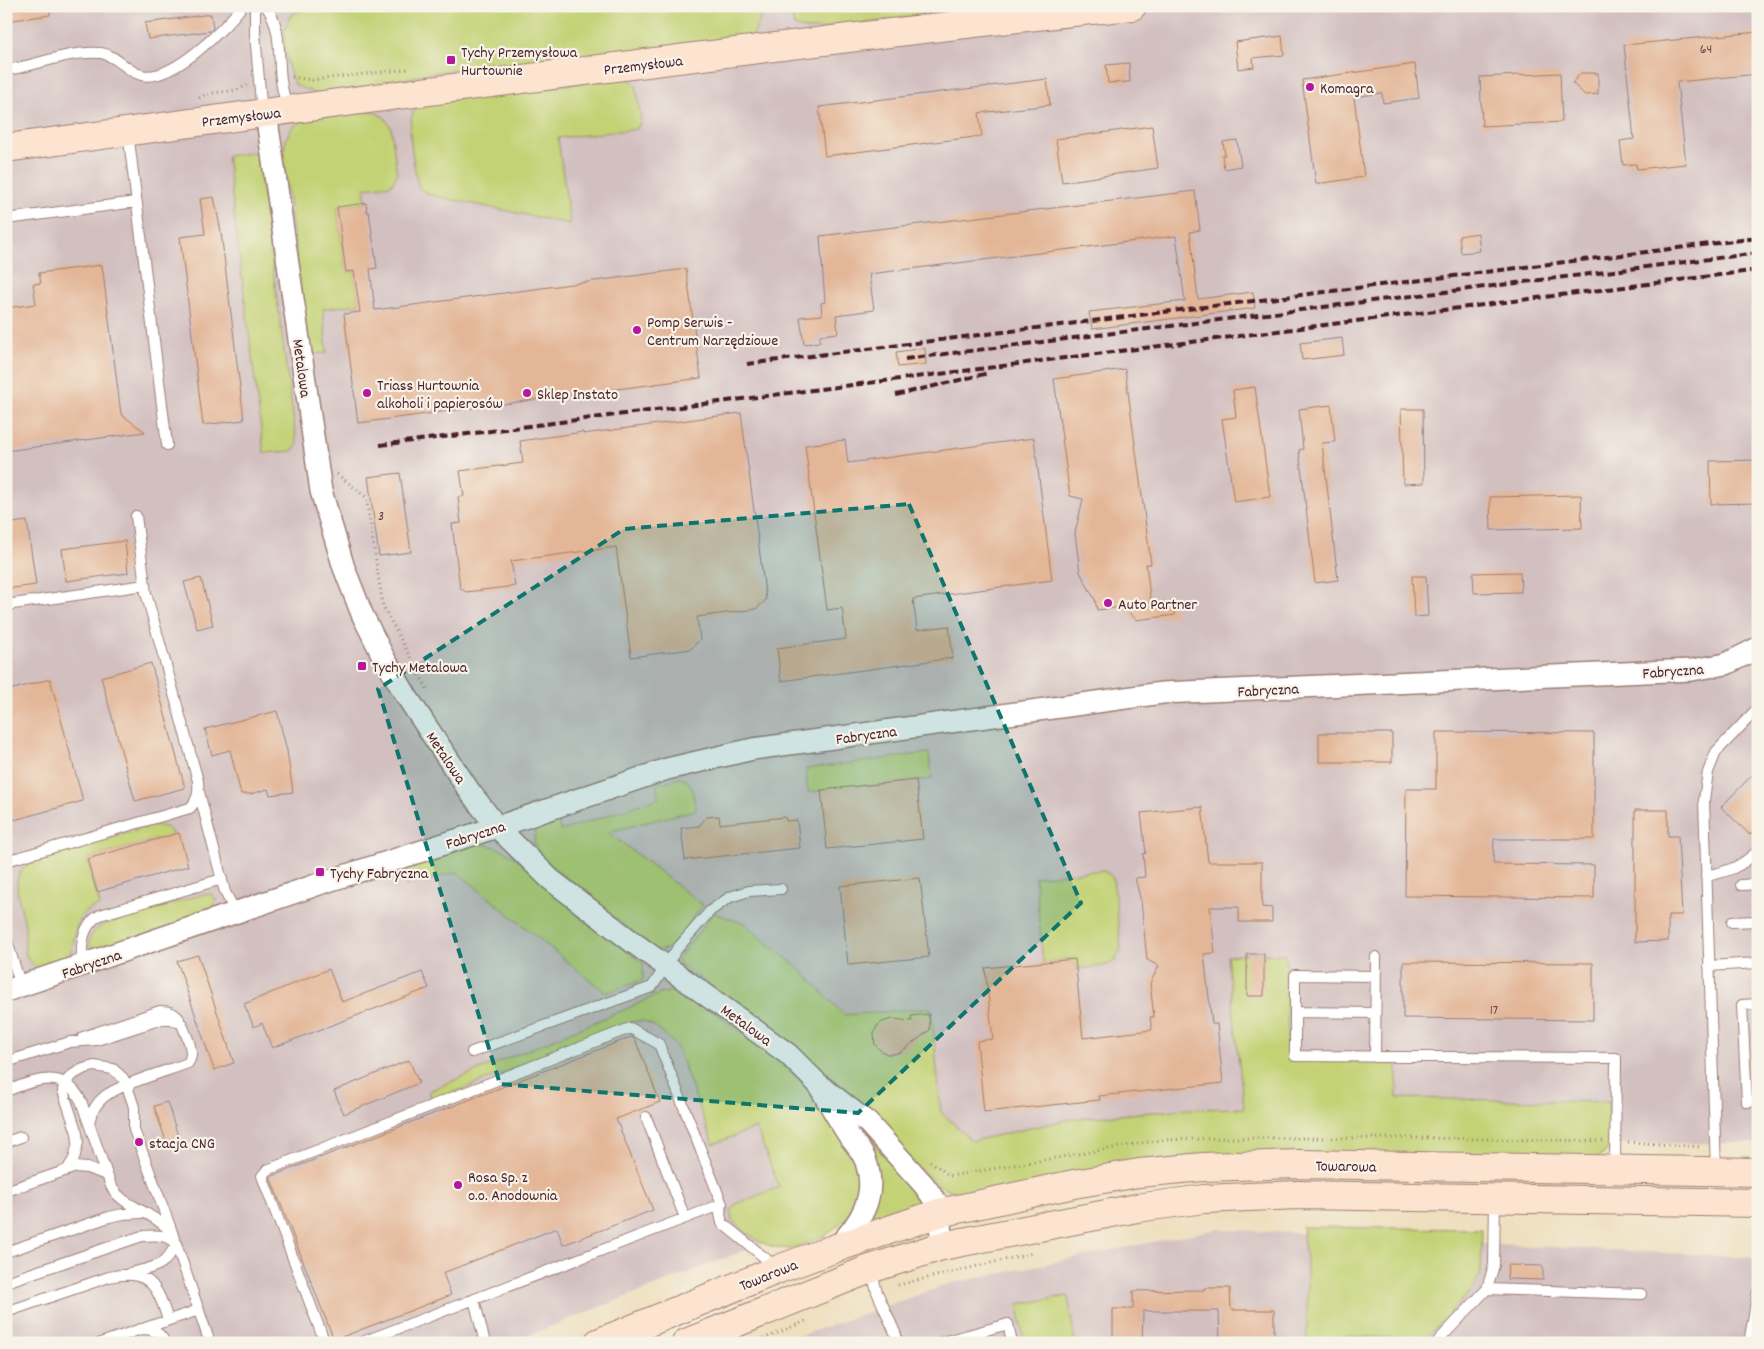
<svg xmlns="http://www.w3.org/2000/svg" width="1764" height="1349" font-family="Dekko,sans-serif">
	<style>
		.industrial { fill: #d2bfc0 }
		.green { fill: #c2d274; stroke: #867850 }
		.building { fill: #e3b697 }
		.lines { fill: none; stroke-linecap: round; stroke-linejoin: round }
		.lane-casing { stroke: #9c7f74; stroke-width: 12 }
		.street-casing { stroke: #9c7f74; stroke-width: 24 }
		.secondary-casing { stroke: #9c7f74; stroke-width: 30 }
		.path { stroke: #9c7f74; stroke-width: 3; stroke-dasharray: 1 4; stroke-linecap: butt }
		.lane { stroke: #fff; stroke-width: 10 }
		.street { stroke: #fff; stroke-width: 21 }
		.secondary { stroke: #fde4d1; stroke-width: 28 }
		.rail { stroke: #4a1f2b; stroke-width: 4; stroke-dasharray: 8 4; stroke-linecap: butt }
		.marked { fill: #0f766e; fill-opacity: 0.2; stroke: #0f766e; stroke-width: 4; stroke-dasharray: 10 6; stroke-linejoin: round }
		.poi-dot { fill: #b5179e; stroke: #f7f3e8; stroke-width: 2 }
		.labels { text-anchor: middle; stroke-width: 4.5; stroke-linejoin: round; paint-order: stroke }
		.number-label { font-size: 14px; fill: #704546 }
		.poi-label { font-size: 16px; fill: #4a1f2b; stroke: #f7f3e8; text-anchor: start }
		.street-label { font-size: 16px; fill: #4a1f2b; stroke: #f7f3e8 }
	</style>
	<rect width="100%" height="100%" fill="#f7f3e8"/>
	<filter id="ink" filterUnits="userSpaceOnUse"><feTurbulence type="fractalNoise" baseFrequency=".02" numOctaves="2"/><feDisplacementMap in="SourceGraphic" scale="10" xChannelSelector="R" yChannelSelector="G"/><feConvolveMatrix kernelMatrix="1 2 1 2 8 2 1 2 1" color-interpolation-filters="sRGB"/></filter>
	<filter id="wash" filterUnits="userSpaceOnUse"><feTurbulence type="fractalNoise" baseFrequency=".0096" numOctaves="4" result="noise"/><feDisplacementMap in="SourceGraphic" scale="20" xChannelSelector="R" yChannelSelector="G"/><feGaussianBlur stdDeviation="1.12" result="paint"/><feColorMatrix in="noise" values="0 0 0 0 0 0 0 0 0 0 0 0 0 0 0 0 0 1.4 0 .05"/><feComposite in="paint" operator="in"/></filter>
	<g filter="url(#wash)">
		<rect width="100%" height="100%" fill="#eedfbe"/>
		<!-- industrial -->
		<path class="industrial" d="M 6,6 L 1758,6 L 1758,1143 L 1203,1145 L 944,1172 L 509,1343 L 6,1343 Z
			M 1217,1229 L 1758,1258 L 1758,1343 L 780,1343 L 952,1283 Z"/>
		<!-- green -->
		<path class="green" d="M 307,6 L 765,6 L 754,34 L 739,40 L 536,67 L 479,67 L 423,74 L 384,85 L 317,94 L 295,85 C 287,67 278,35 290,17 C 294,13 301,9 307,6 Z
			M 791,6 L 992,6 L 821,29 L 805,29 L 794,26 Z
			M 619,78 L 629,79 L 636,86 L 641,120 L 637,129 L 558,138 L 570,224 L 430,195 L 419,188 C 415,174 408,135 411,121 C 412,113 415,109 420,103 Z
			M 372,111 L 384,117 L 391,127 L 397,174 L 391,185 L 364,188 L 366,203 L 337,207 L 346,272 L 354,271 L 359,304 L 323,309 L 327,353 L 309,354 L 283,154 C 285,143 287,130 298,123 C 313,113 353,113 372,111 Z
			M 257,152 L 297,445 L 292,451 L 264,453 L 227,156 Z
			M 929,753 L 932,779 L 808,792 L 806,769 Z
			M 680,778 C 695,781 693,797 696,810 L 608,832 L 703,905 L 670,948 L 657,951 L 599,906 L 540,856 L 534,843 L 535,830 L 538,823 L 556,814 L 561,831 L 659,798 L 656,785 Z
			M 155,825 L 168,828 L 173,835 L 87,859 L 100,905 C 91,908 83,912 79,921 C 69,940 79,974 41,968 C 34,967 30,963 27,957 C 23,948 26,935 25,926 C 23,910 14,893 18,877 C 21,868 30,863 37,858 Z
			M 479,844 C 488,845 497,847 505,851 C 532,867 559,899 584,920 C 602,935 624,947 643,963 L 643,980 L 606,993 L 457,872 L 406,886 L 399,869 L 464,845 Z
			M 1104,870 L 1113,878 L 1121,949 L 1115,961 L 1104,966 L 1076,969 L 1074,959 L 1043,962 L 1035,877 Z
			M 204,894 L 211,894 L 216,899 L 213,913 L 97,951 L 89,945 C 90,933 95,930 105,924 Z
			M 714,913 L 743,923 L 800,969 L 844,1015 L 931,1008 L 941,1112 L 972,1141 L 1071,1119 L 1187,1109 L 1244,1108 L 1227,956 L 1247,954 L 1286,955 L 1288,1060 L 1397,1062 L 1397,1098 L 1609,1102 L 1609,1147 L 1603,1155 L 1590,1161 L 1436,1158 L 972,1194 C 959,1193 947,1191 936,1183 C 910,1164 892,1134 868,1111 C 811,1056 745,1011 680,964 L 678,960 L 680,956 Z
			M 673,991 L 688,994 L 764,1048 L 805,1084 L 853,1152 L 862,1180 L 859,1202 L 848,1217 L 825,1236 L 790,1249 L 774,1247 L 760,1242 L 732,1221 L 731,1212 L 736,1204 L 779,1187 L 756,1128 L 713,1144 L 676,1045 L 654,1026 L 643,1021 L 631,1022 L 433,1101 L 429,1091 L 626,1009 L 659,994 Z
			M 859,1130 L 862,1130 L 880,1150 L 923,1207 L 865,1228 L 857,1133 Z
			M 1302,1227 L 1482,1229 L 1481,1274 L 1473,1289 L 1429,1335 L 1418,1339 L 1342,1336 L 1342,1343 L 1307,1343 L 1307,1267 Z
			M 1068,1296 L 1075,1343 L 1024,1343 L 1018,1304 Z"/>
		<g id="blocks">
			<!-- building -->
			<path class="building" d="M 6,6 L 50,6 L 50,15 L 6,21 Z
				M 211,14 L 213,28 L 210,31 L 148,39 L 145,23 Z
				M 1758,32 L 1758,74 L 1677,82 L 1686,164 L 1637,169 L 1636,164 L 1623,165 L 1620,141 L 1634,139 L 1624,45 Z
				M 1282,36 L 1284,55 L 1253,58 L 1254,67 L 1238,69 L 1235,42 Z
				M 1129,63 L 1130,82 L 1108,83 L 1106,65 Z
				M 1415,64 L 1419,98 L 1383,103 L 1382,93 L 1354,97 L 1364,177 L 1316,184 L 1302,80 Z
				M 1560,73 L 1562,122 L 1482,126 L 1480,77 Z
				M 1581,73 L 1598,73 L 1598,94 L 1585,95 L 1572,83 Z
				M 1047,79 L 1050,105 L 979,113 L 982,136 L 825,156 L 819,107 Z
				M 1152,126 L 1158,168 L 1062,182 L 1056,139 Z
				M 1237,140 L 1241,166 L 1224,169 L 1222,155 L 1225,155 L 1223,142 Z
				M 1195,191 L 1200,230 L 1190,232 L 1198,299 L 1253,292 L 1255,308 L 1092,329 L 1089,312 L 1185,301 L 1176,236 L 869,274 L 874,310 L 836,315 L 838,333 L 820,335 L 820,342 L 804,344 L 800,317 L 822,315 L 821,303 L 825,302 L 820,236 Z
				M 214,197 L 221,232 L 244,420 L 203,425 L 180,237 L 205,234 L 200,199 Z
				M 366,203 L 367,212 L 369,212 L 377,268 L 370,269 L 375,310 L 686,269 L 701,378 L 358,423 L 344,314 L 360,312 L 354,271 L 346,272 L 337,207 Z
				M 1478,233 L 1480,251 L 1461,253 L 1459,236 Z
				M 102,265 L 121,414 L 145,432 L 6,451 L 6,308 L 36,304 L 33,284 L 41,283 L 39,273 Z
				M 1342,338 L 1344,355 L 1302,360 L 1300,343 Z
				M 925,348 L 926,364 L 898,367 L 896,352 Z
				M 1125,369 L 1151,564 L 1146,564 L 1151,604 L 1173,601 L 1175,615 L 1136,620 L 1124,607 L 1097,610 L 1095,600 L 1080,572 L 1075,533 L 1083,499 L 1070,496 L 1054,379 Z
				M 1255,387 L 1270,497 L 1234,502 L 1222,419 L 1236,417 L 1233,390 Z
				M 1331,405 L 1335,442 L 1322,443 L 1338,580 L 1315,583 L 1299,450 L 1303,449 L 1299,409 Z
				M 1401,409 L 1423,409 L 1424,483 L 1403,484 Z
				M 741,413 L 766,600 L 756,609 L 697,617 L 700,639 L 691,649 L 631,657 L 616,547 L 511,561 L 515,586 L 466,592 L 460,588 L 452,524 L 461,523 L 458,497 L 464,496 L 460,471 L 523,463 L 520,441 L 583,432 L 583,434 Z
				M 1034,438 L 1052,580 L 913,599 L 917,630 L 949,626 L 953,658 L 781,681 L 777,648 L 846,639 L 842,608 L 827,610 L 805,445 L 845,440 L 848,463 Z
				M 1758,460 L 1758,503 L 1711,504 L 1710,461 Z
				M 400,473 L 411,552 L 379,556 L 368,477 Z
				M 1581,495 L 1582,528 L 1491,530 L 1490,497 Z
				M 27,521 L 36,585 L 6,589 L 6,524 Z
				M 125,541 L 128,573 L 66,581 L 62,549 Z
				M 1520,572 L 1521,592 L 1474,593 L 1473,573 Z
				M 1412,576 L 1426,576 L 1428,616 L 1414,617 Z
				M 201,578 L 213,625 L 197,629 L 184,582 Z
				M 151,663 L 185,788 L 135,801 L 101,677 Z
				M 50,679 L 83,801 L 14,820 L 13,816 L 6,818 L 6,691 Z
				M 277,711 L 287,751 L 293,792 L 270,795 L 268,789 L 251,794 L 241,794 L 230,750 L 212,755 L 205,729 Z
				M 1436,732 L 1594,733 L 1594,839 L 1494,839 L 1493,864 L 1594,865 L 1594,898 L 1405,896 L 1406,789 L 1436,789 Z
				M 1319,733 L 1392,733 L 1392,762 L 1319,762 Z
				M 1758,769 L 1758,827 L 1750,835 L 1721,807 Z
				M 916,780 L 923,839 L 827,849 L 821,790 Z
				M 1202,807 L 1208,862 L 1262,862 L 1262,907 L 1272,908 L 1272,922 L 1239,922 L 1239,907 L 1210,907 L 1215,953 L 1204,954 L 1212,1024 L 1217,1024 L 1223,1083 L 1099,1096 L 1100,1100 L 984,1112 L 977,1041 L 993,1039 L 985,968 L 1075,959 L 1083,1038 L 1152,1030 L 1150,1017 L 1154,1017 L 1150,983 L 1159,966 L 1147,960 L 1141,901 L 1135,878 L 1145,877 L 1143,854 L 1146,853 L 1141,813 Z
				M 1635,810 L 1668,810 L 1668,836 L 1678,836 L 1682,915 L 1668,915 L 1668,941 L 1635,942 Z
				M 719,816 L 720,824 L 785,817 L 786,821 L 797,820 L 800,848 L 685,860 L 681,828 L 699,826 L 706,817 Z
				M 179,833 L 188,866 L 97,892 L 87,859 Z
				M 920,878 L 929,957 L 848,965 L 840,886 Z
				M 1247,954 L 1264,954 L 1264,996 L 1247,996 Z
				M 198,955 L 234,1063 L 214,1070 L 177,961 Z
				M 1403,962 L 1593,963 L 1593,1020 L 1403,1018 Z
				M 329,969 L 342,1002 L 422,972 L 429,988 L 272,1048 L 262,1023 L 254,1027 L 244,1004 Z
				M 929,1014 L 930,1030 L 901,1052 L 894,1054 L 887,1054 L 881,1051 L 875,1045 L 874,1033 L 877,1026 L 882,1022 L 892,1019 L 912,1021 L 911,1016 Z
				M 631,1037 L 635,1039 L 660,1102 L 616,1119 L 653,1210 L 563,1245 L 557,1228 L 443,1273 L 451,1295 L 334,1340 L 270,1177 Z
				M 409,1060 L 419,1083 L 344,1114 L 334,1091 Z
				M 167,1102 L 180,1142 L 168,1147 L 154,1106 Z
				M 1508,1265 L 1543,1266 L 1543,1280 L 1507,1279 Z
				M 1204,1288 L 1230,1288 L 1231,1310 L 1274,1310 L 1274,1343 L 1220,1343 L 1219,1311 L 1143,1311 L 1142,1343 L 1113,1343 L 1113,1309 L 1133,1309 L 1133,1291 L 1204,1290 Z"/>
		</g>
	</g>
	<g filter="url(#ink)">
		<use href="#blocks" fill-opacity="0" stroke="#9c7f74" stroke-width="1"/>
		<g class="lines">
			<defs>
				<path id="lane" d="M 255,6 L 255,34 L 261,103 L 259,113
					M 266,6 C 288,35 272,77 289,107
					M 6,70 C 37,66 69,50 101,53 C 116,55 126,71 141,75 C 171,83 225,29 242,6
					M 128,132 L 167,445
					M 6,219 L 136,202
					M 6,605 L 145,585
					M 199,792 L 225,892 L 236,913
					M 6,861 L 190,808 C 198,800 199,792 198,781 L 146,593 L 136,516
					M 1706,876 C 1730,871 1740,867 1758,851
					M 1741,885 L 1758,884
					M 1732,922 L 1758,921
					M 6,938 L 21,986
					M 83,966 C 80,946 82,925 100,915 L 222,879
					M 1709,966 L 1758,963
					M 1376,976 L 1295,975 L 1295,1056 L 1616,1058 L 1615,1169
					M 1758,1004 L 1742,1005 L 1747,1102 L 1758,1101
					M 1295,1012 L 1375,1013
					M 83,1037 L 160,1011 C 168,1011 174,1012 179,1019
					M 472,1052 L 652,987 L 677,949 L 710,911 L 730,897 L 749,891 L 781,889
					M 1375,1057 L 1376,957
					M 6,1062 L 70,1042 L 97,1040 L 162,1019 L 171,1019 L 182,1024 C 186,1036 196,1052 188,1063 C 167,1071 121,1084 105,1096 C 96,1103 91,1113 89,1123
					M 6,1091 C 34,1081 64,1067 81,1101 L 111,1186 C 120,1202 135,1206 149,1215 C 158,1220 165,1226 172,1232 L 210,1343
					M 646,1117 L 685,1218
					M 6,1142 L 21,1137
					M 67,1170 L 74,1159 L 78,1142 L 77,1133 L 63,1091 L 64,1083 L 74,1074 L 83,1069 L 94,1066 L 113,1069 L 123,1078 L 127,1086 L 134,1107 L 134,1130 L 171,1229
					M 1716,1171 L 1704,800 L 1708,772 L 1716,752 L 1758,708
					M 6,1191 L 76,1167 L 87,1168 L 107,1175
					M 722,1204 L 720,1214 L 722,1223 L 776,1267
					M 6,1252 L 109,1217 L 123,1214 L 141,1213
					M 871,1270 L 877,1292 L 896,1335 L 897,1343
					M 130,1273 C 152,1268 167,1267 176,1243
					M 6,1282 L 142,1236 C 155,1235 166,1234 175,1243
					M 1487,1289 L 1641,1294
					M 474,1299 L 485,1343
					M 6,1312 L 109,1277 C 149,1268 157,1285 168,1320
					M 145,1328 L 199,1310
					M 101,1343 L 141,1329 C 153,1329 160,1332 165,1343
					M 325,1343 L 262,1176 L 267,1170 L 630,1028 L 659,1044 L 722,1204 L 360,1343
					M 939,1343 L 1008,1324 L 1012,1343
					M 1439,1343 L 1439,1340 L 1487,1289 L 1494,1265 L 1495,1199
					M 1749,1343 L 1758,1292"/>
				<path id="street" d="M 266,113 L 321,491 L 344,568 L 362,614 L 384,658 L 407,697 L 470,792 L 497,827 L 550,879 L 631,941 L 788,1054 L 817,1083 L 868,1123 L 924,1185 L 936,1202 L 939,1213 L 942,1246
					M 6,991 L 322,883 L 497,827 L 667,769 L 753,749 L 1162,693 L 1692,670 L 1726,664 L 1758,648
					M 821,1089 C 830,1105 839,1120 849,1136 C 855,1144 863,1152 866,1162 C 878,1196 860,1224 836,1248"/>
				<path id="secondary" d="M 6,148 C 225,117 443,89 662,61 C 818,42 975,21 1132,6
					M 598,1343 L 779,1269 L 836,1248 L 939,1213 L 1074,1184 L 1139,1173 L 1203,1167 L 1299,1164 L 1758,1172
					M 686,1343 L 870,1269 L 942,1246 L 1137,1208 L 1204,1199 L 1298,1195 L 1758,1203"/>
			</defs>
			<!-- lane casing -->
			<use href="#lane" class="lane-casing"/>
			<!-- street casing -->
			<use href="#street" class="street-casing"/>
			<!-- secondary casing -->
			<use href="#secondary" class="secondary-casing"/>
			<!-- path -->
			<path class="path" d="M 292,77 L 312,80 L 410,69
				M 199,98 L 206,94 L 237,90 L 247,85
				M 337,474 L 366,497 L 383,606 L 427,689
				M 1628,1142 L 1701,1147
				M 930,1161 L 950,1176 L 1160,1140 L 1231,1138 L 1426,1138 L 1604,1141
				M 898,1285 L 1033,1253
				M 754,1343 L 808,1320"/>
			<!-- lane -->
			<use href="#lane" class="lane"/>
			<!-- street -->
			<use href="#street" class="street"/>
			<!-- secondary -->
			<use href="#secondary" class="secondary"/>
			<!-- rail -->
			<path class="rail" d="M 905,359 L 1758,253
				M 747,364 L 1758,238
				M 896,395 L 989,373
				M 380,445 L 1758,270"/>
		</g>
	</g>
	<!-- marked area -->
	<path class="marked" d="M 909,504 L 1081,903 L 858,1113 L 500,1084 L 378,689 L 624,529 Z"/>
	<!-- markers -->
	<g class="poi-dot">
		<rect x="446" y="55" width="10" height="10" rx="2.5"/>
		<circle cx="1310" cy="87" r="5"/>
		<circle cx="637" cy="330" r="5"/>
		<circle cx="367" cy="393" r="5"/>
		<circle cx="527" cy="393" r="5"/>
		<circle cx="1108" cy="603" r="5"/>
		<rect x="357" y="661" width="10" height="10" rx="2.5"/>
		<rect x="315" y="867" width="10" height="10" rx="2.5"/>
		<circle cx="139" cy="1142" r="5"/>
		<circle cx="458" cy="1185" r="5"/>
	</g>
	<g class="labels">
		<!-- number labels -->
		<g class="number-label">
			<text x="1706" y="53">64</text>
			<text x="381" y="520">3</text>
			<text x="1494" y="1014">17</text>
		</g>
		<!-- poi labels -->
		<g class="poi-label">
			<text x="461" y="57">Tychy Przemysłowa<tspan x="461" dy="18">Hurtownie</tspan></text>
			<text x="1320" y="93">Komagra</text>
			<text x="647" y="327">Pomp Serwis -<tspan x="647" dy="18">Centrum Narzędziowe</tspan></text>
			<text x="377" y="390">Triass Hurtownia<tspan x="377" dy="18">alkoholi i papierosów</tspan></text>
			<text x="537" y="399">Sklep Instato</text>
			<text x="1118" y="609">Auto Partner</text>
			<text x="372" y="672">Tychy Metalowa</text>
			<text x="330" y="878">Tychy Fabryczna</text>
			<text x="149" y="1148">stacja CNG</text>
			<text x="468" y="1182">Rosa Sp. z<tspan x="468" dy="18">o.o. Anodownia</tspan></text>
		</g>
		<!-- street labels -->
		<g class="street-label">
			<text transform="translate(643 64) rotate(-7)" y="6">Przemysłowa</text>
			<text transform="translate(241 116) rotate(-7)" y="6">Przemysłowa</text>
			<text transform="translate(303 368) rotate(82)" y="6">Metalowa</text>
			<text transform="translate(1673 670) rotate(-4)" y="6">Fabryczna</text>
			<text transform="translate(1268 689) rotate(-3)" y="6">Fabryczna</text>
			<text transform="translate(866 734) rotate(-8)" y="6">Fabryczna</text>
			<text transform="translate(447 757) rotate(56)" y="6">Metalowa</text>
			<text transform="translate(475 834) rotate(-18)" y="6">Fabryczna</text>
			<text transform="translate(91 963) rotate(-19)" y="6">Fabryczna</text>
			<text transform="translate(747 1024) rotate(36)" y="6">Metalowa</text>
			<text transform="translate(1346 1165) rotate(1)" y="6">Towarowa</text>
			<text transform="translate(768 1274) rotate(-22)" y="6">Towarowa</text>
		</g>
	</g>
	<!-- margin -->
	<rect width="1764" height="1349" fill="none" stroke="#f7f3e8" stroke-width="25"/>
</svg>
